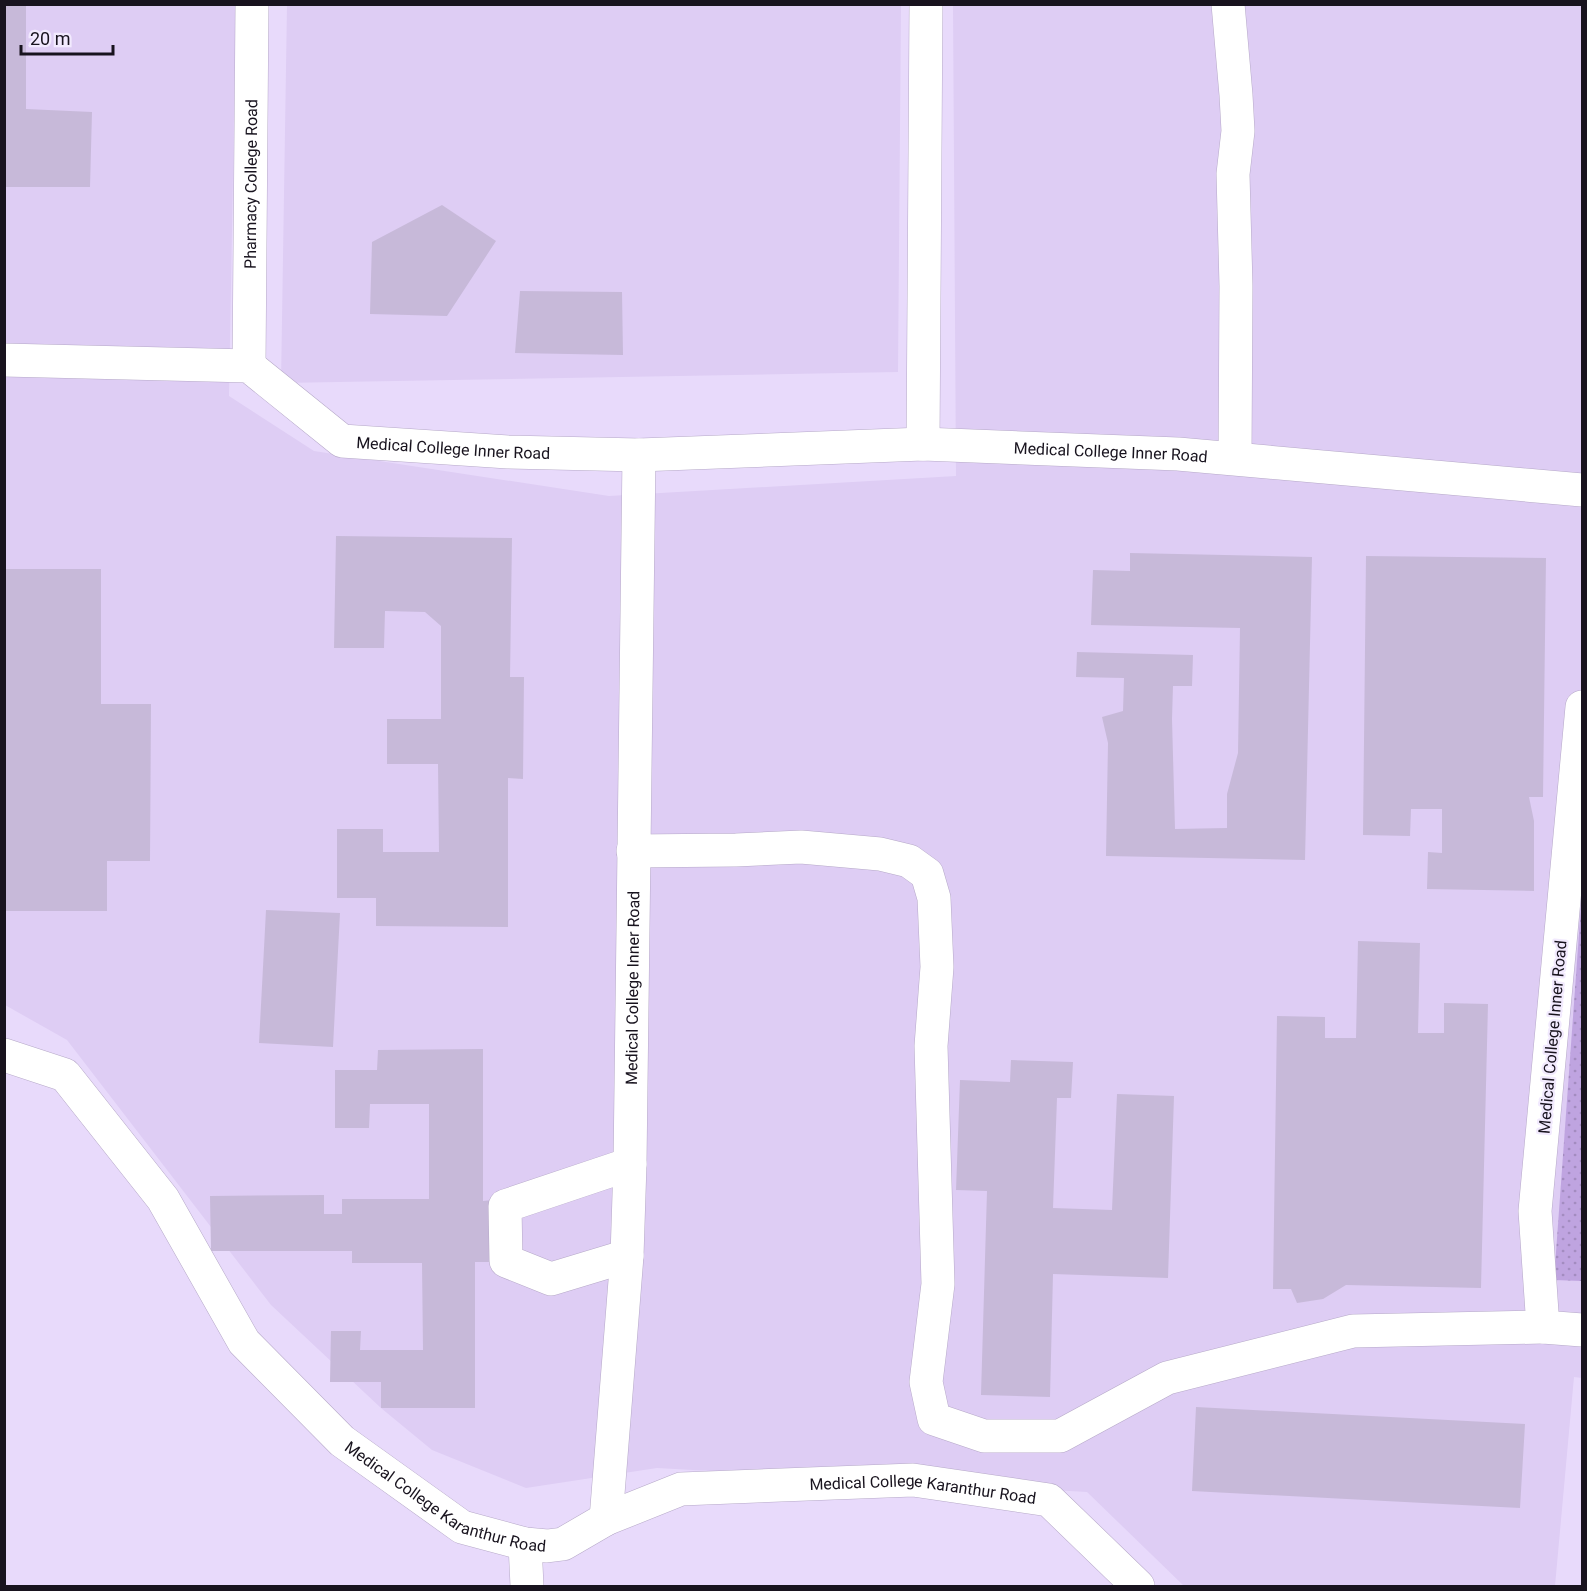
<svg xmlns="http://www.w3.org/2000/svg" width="1587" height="1591" font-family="Roboto,sans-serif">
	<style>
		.built { fill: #decdf4 }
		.park { fill: url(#park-dots) }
		.building { fill: #c7b9d9 }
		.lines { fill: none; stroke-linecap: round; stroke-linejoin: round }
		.minor-casing { stroke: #b6a9c8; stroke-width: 34 }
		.major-casing { stroke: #b6a9c8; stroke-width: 34 }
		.minor { stroke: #fff; stroke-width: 33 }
		.major { stroke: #fff; stroke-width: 33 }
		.labels { text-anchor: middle; stroke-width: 4.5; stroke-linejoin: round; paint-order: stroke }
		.street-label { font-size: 16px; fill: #18131e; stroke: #f2eafe }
	</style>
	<defs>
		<pattern id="park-dots" width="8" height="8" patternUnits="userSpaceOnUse" patternTransform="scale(1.5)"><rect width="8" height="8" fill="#bfa4e0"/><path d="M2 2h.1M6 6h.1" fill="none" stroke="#a38cc0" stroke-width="1.8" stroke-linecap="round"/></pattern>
	</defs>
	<rect width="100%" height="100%" fill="#e8dafb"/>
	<!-- built -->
	<path class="built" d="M 5,5 L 236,5 L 229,396 L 314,451 L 609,496 L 956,476 L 953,5 L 1582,5 L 1582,1378 L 1574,1377 L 1555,1586 L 1184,1586 L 1087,1492 L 657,1468 L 526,1488 L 432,1450 L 381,1408 L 271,1305 L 67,1040 L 5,1005 Z
		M 287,5 L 901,5 L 898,372 L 281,383 Z"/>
	<!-- park -->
	<path class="park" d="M 1582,892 L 1582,1281 L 1554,1280 Z"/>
	<!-- building -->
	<path class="building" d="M 4,4 L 26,4 L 26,109 L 92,112 L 90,187 L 4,187 Z
		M 442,205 L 496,241 L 447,316 L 370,314 L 372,242 Z
		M 520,291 L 622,292 L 623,355 L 515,353 Z
		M 336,536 L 512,538 L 510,677 L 524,677 L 523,779 L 508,778 L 508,927 L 376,926 L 376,898 L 337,898 L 337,829 L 383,829 L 383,852 L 439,852 L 438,764 L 387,764 L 387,719 L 441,719 L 441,626 L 425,612 L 385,611 L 384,648 L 334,648 Z
		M 1130,553 L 1312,557 L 1305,860 L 1106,856 L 1108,743 L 1102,717 L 1123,711 L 1124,678 L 1076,677 L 1077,652 L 1193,655 L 1192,686 L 1173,686 L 1172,719 L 1175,829 L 1227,828 L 1227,794 L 1238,753 L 1240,628 L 1091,625 L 1093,570 L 1130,571 Z
		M 1366,556 L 1546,558 L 1543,797 L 1529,797 L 1534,821 L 1534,891 L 1427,889 L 1428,852 L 1442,853 L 1442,809 L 1411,809 L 1410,836 L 1363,835 Z
		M 4,569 L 101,569 L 101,704 L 151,704 L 150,861 L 107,861 L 107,911 L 4,911 Z
		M 266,910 L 340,913 L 333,1047 L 259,1043 Z
		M 1358,941 L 1420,943 L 1418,1033 L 1444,1033 L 1444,1003 L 1488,1004 L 1481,1288 L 1346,1285 L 1323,1299 L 1297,1303 L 1291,1289 L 1273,1289 L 1277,1016 L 1325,1017 L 1325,1038 L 1356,1038 Z
		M 483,1049 L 483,1201 L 492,1200 L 492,1262 L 475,1262 L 475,1408 L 381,1408 L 381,1382 L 330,1382 L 331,1331 L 361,1331 L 360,1350 L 423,1350 L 422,1263 L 352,1263 L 352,1251 L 211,1251 L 210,1196 L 324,1195 L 324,1214 L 342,1214 L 342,1199 L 429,1199 L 429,1104 L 370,1104 L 369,1128 L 335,1128 L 335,1070 L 377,1070 L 378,1050 Z
		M 1011,1060 L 1073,1062 L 1071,1098 L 1057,1098 L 1053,1208 L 1112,1210 L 1117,1094 L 1174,1096 L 1168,1278 L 1053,1274 L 1050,1397 L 981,1395 L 987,1191 L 956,1190 L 960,1080 L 1010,1082 Z
		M 1196,1407 L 1525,1424 L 1520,1508 L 1192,1491 Z"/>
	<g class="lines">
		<defs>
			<g id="minor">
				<path d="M 1228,4 L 1236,95 L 1238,131 L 1233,174 L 1236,286 L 1235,458"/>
				<path id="s1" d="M 4,360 L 249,366 L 342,441 L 508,452 L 639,455 L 923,444 L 1178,454 L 1582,490"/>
				<path id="s2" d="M 249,366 L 252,4"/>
				<path d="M 923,444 L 926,4"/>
				<path d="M 1582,707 L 1535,1211 L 1543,1327 L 1582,1330"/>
				<path d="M 633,851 L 736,850 L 801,847 L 880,854 L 909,861 L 927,874 L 934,898 L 937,967 L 931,1046 L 938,1284 L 926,1382 L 934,1419 L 984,1436 L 1060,1436 L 1167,1378 L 1353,1331 L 1543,1327"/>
				<path d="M 627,1256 L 551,1279 L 506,1261 L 505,1206 L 630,1164"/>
				<path id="s3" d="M 606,1519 L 627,1256 L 630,1164 L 639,455"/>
				<path d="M 525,1544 L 527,1586"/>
			</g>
			<g id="major">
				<path id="s4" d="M 4,1055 L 65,1075 L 163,1199 L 244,1342 L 342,1441 L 462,1527 L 525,1544 L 547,1546 L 563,1544 L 606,1519 L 681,1489 L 913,1480 L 1049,1500 L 1138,1586"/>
			</g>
		</defs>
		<!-- minor casing -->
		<use href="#minor" class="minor-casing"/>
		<!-- major casing -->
		<use href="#major" class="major-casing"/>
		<!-- minor -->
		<use href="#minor" class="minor"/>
		<!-- major -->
		<use href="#major" class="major"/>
	</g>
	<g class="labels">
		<!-- street labels -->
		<g class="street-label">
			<text dy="6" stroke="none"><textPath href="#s2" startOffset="182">Pharmacy College Road</textPath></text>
			<text dy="6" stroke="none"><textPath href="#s1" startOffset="476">Medical College Inner Road</textPath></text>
			<text dy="6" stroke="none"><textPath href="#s1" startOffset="1134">Medical College Inner Road</textPath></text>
			<text dy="6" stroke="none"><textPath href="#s3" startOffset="532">Medical College Inner Road</textPath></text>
			<text transform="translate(1552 1037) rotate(-85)" y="6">Medical College Inner Road</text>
			<text dy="6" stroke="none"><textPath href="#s4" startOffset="1150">Medical College Karanthur Road</textPath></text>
			<text dy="6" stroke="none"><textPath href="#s4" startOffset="646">Medical College Karanthur Road</textPath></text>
		</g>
	</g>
	<!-- border -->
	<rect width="1587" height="1591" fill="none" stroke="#18131e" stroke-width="12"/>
	<!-- scale -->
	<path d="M21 45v9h92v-9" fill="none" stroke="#18131e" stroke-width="3"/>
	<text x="30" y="45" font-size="18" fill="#18131e" stroke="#f2eafe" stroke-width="4.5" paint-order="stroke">20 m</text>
</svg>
